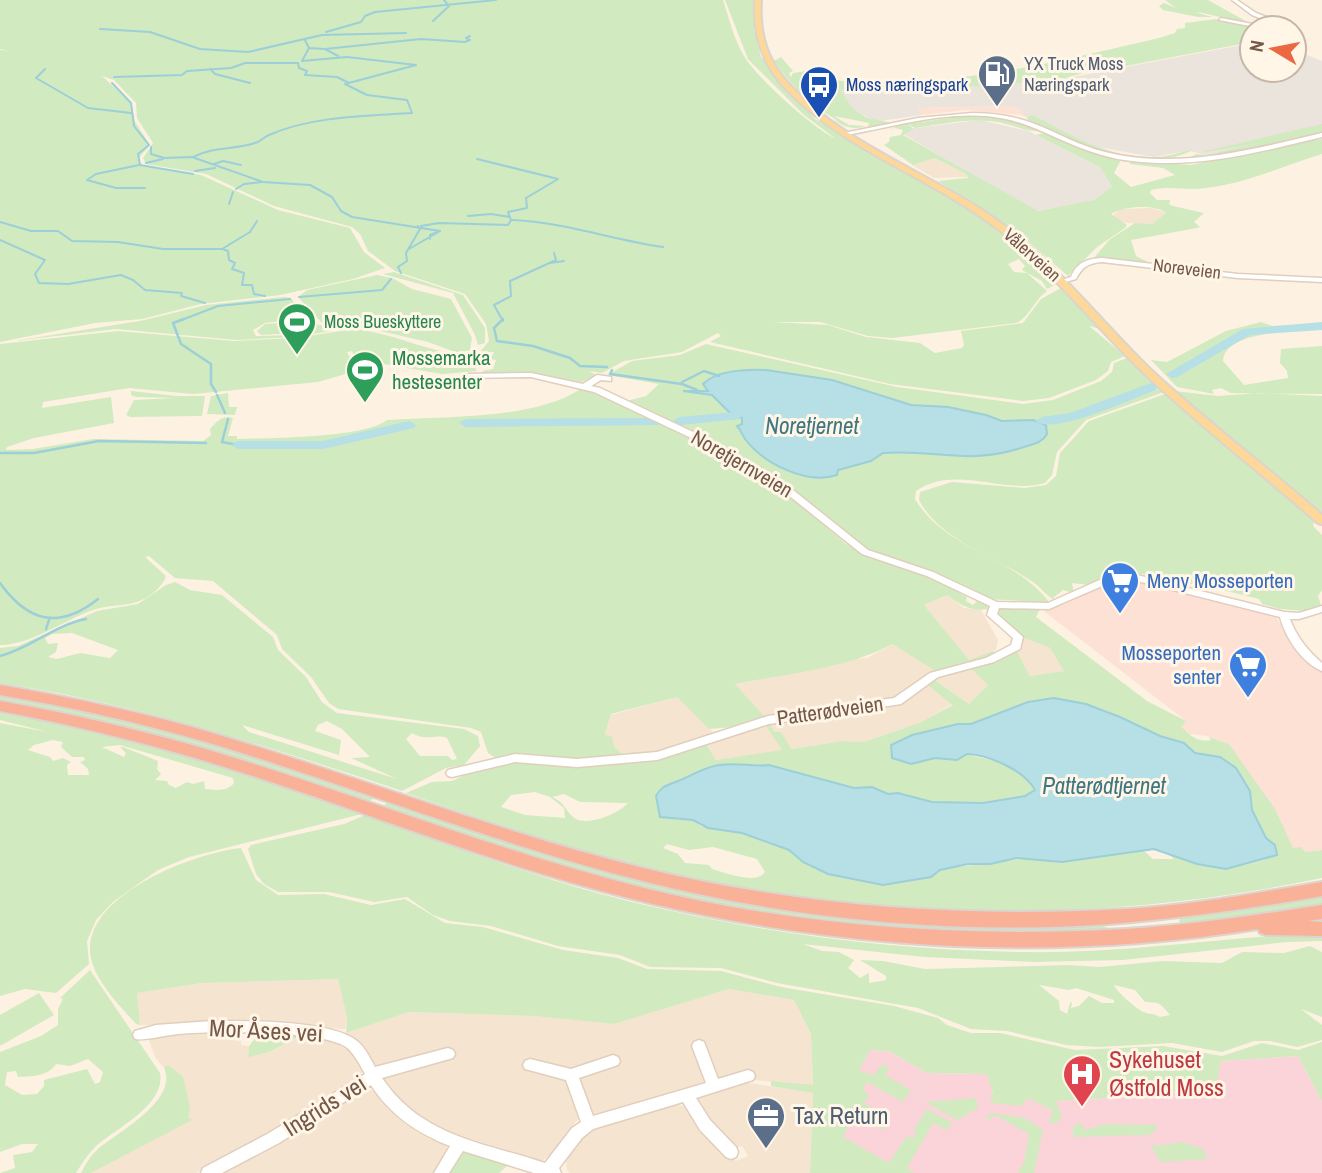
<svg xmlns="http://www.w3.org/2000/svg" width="1322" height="1173" font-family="'Archivo Narrow',sans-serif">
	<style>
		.residential { fill: #f4e4d0 }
		.commercial { fill: #fde1d5 }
		.industrial { fill: #ebe4dd }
		.medical { fill: #fbd4d9 }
		.green { fill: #d1eac0; fill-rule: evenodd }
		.water { fill: #b6dfe6; stroke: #9ccfd8; stroke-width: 2 }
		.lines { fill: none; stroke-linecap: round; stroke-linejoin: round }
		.stream-far1 { stroke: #9ccfd8; stroke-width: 2 }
		.stream { stroke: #9ccfd8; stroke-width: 2.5 }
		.river { fill: #b6dfe6; fill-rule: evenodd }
		.minor-casing { stroke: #e1cebd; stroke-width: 3 }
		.major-casing { stroke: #dbd4cf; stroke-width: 4 }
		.highway-casing { stroke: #dbd4cf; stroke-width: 4 }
		.minor { fill: #fff; fill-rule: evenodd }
		.major { fill: #fdd898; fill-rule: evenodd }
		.highway { fill: #f9b197; fill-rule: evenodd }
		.labels { text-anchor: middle; stroke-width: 6; stroke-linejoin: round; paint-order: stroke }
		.far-service-label { font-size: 18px; fill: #4e5e75; stroke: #fff6e8; text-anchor: start }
		.far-transit-label { font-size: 18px; fill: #164399; stroke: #fff6e8; text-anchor: start }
		.far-street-label { font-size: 18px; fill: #745848; stroke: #fff6e8 }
		.far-leisure-label { font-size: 18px; fill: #27864d; stroke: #fff6e8; text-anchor: start }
		.leisure-label { font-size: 21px; fill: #27864d; stroke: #fff6e8; text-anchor: start }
		.street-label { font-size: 21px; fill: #745848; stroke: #fff6e8 }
		.shop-label { font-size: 21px; fill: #366cbe; stroke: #fff6e8; text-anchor: start }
		.water-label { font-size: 23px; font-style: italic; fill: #3e7682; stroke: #fff6e8 }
		.near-street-label { font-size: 24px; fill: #745848; stroke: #fff6e8 }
		.near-health-label { font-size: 24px; fill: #be3a42; stroke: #fff6e8; text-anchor: start }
		.near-service-label { font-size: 24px; fill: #4e5e75; stroke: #fff6e8; text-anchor: start }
	</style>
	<rect width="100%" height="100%" fill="#fdf2e1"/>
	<!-- residential -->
	<path class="residential" d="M 935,158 L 966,174 L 967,177 L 934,178 L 912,165 Z
		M 1152,208 L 1167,213 L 1152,224 L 1125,223 L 1111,217 L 1120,209 Z
		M 947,595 L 964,608 L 981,610 L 998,640 L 996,650 L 969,660 L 924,605 Z
		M 1020,636 L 1050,648 L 1064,671 L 1030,676 L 1016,650 L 1022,640 Z
		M 892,644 L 937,672 L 896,699 L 767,719 L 735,684 L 828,666 L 845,659 L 867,658 Z
		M 970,668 L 988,685 L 969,704 L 933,679 Z
		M 927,685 L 953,704 L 919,723 L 864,742 L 843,741 L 790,749 L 781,732 L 774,732 L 771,725 L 774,721 L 830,712 L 897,704 Z
		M 677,697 L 715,734 L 668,751 L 626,758 L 605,736 L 611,715 Z
		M 764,723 L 783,751 L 716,760 L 704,741 Z
		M 338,979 L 347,1018 L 345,1029 L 256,1024 L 140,1025 L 137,993 L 202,983 Z
		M 729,989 L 794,1000 L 811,1034 L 813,1086 L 754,1080 L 755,1073 L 748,1069 L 594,1114 L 566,1077 L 578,1119 L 554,1152 L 542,1161 L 440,1129 L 410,1112 L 384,1081 L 385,1076 L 379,1066 L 374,1064 L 359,1042 L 346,1033 L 409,1012 L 534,1016 L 614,1024 Z
		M 237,1032 L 241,1036 L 241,1045 L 249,1046 L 248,1056 L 269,1052 L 302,1036 L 330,1040 L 349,1051 L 362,1072 L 358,1078 L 288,1123 L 196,1173 L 91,1173 L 191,1120 L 188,1117 L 186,1091 L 168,1066 L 164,1068 L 155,1057 L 148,1038 L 156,1033 Z
		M 740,1082 L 813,1092 L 810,1173 L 570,1173 L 567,1170 L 566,1159 L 574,1145 L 592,1129 L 677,1105 L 687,1107 L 736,1161 L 748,1156 L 742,1146 L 735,1148 L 711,1124 L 696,1101 L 698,1097 Z
		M 367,1089 L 375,1091 L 389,1109 L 414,1129 L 445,1143 L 448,1152 L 435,1173 L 224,1173 L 295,1134 L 354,1094 Z"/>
	<!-- commercial -->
	<path class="commercial" d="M 1013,106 L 1026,112 L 1021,115 L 967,110 L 921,115 L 917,108 Z
		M 1113,581 L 1144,581 L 1276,617 L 1304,658 L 1322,672 L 1322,850 L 1305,852 L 1293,848 L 1229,744 L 1207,736 L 1190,734 L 1180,727 L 1186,721 L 1045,612 L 1044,609 L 1064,605 Z"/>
	<!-- industrial -->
	<path class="industrial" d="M 1252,43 L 1252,70 L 1294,70 L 1294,50 L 1322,61 L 1322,129 L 1206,155 L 1190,151 L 1192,150 L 1154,157 L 1098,147 L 1021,115 L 1025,112 L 1013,106 L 918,108 L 921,115 L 874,122 L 852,107 L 841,91 L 945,89 L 1062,79 Z
		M 980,120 L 1028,131 L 1100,167 L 1112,187 L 1102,196 L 1086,203 L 1035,211 L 903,134 L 915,128 Z"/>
	<!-- medical -->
	<path class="medical" d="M 870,1050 L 888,1051 L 927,1073 L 988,1074 L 993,1095 L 992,1103 L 1004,1102 L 1025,1094 L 1055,1101 L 1132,1096 L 1220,1061 L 1298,1056 L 1322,1102 L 1322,1173 L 871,1173 L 835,1142 L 853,1081 Z"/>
	<!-- green -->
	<path class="green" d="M 0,0 L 723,0 C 729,18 734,40 744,56 C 757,78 813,128 836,139 L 804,115 L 748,59 L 725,0 L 756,0 L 754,28 L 761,57 L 816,120 L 829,124 L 850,140 L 975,212 L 1025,250 L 1059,283 L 1047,289 L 1042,281 L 1022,270 L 1025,266 L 1019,259 L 1008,264 L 1014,272 L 1027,273 L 1047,291 C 1034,300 1029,318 1016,323 L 892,338 L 868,336 L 820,322 L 771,322 L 828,325 L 866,337 L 920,343 L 935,353 L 962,348 L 964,345 L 961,331 L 1023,323 L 1041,299 L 1061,288 L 1100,329 L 1089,326 L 1125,356 L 1111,362 L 1108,371 L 1096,380 L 1049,398 L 1023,401 L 890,384 L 710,342 L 721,336 L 718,333 L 682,352 L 624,361 L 602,373 L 589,371 L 598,376 L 581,382 L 530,373 L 485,374 L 482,371 L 493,369 L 496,360 L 481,357 L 479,362 L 481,366 L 477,365 L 479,356 L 493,355 L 494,352 L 480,352 L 489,341 L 486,324 L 465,294 L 395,271 L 368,251 L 360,234 L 352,227 L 274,206 L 206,174 L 146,164 L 143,158 L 153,143 L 137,118 L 136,103 L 114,80 L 102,76 L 131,103 L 135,122 L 150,145 L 138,159 L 142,165 L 201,175 L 278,210 L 350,228 L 364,252 L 385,268 L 353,279 L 280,295 L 201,304 L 142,319 L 95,323 L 0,342 L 0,50 L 8,51 L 0,49 Z
		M 1165,0 L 1208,0 L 1253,25 L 1203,13 L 1195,12 L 1212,17 L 1198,17 L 1163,10 L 1159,6 L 1164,3 L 1176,8 Z
		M 1217,19 L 1257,28 L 1252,29 L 1252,42 L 1110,69 L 1102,71 L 1104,67 L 1062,79 L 988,86 L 841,91 L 852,107 L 867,118 L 893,123 L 868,127 L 869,123 L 834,116 L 849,125 L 866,126 C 857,130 843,128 834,119 L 852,127 C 818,113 795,91 774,61 L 781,57 L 793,71 L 789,73 L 791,77 L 793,73 L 806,71 L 820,76 L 820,79 C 938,92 1047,64 1159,38 L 1175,33 L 1177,29 L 1185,28 L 1185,23 Z
		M 971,115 L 1013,119 L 1038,130 C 1028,133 1017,126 1006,124 C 976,116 945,124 915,128 L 907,124 L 914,129 L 903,135 L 1038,211 L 1094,200 L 1112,187 L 1100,167 L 1036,135 L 1044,133 L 1118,159 L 1120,162 L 1114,173 L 1131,187 L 1175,175 L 1163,168 L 1129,164 L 1132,161 L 1191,165 L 1322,136 L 1313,140 L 1322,139 L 1322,154 C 1283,166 1247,183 1206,188 C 1188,191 1169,185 1151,190 L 1150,193 L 1157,200 L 1170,200 L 1169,204 L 1173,206 L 1204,213 L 1194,222 L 1200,227 L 1197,228 L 1131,240 L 1136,256 L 1148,262 L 1249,276 L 1094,258 L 1109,240 L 1135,223 L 1152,224 L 1166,213 C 1155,204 1124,206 1111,214 L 1127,225 L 1125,228 L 1097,247 L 1068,276 L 1016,231 L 938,181 L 968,178 L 966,174 L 935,158 L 913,165 L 933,179 L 884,145 L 889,142 L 890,137 L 901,135 L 903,130 L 895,128 L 889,131 L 897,126 L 871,129 Z
		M 1033,115 C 1071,135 1110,159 1156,157 C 1168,157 1181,151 1193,150 C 1140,177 1077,143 1028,120 L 1027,117 Z
		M 1322,124 L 1322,134 L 1226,156 L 1188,160 L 1196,154 L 1206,155 L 1254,144 L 1200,153 L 1210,150 Z
		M 394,272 L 463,295 L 485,328 L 485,343 L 478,345 L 475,335 L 453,293 L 383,274 Z
		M 377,275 L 392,278 L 412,289 L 451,299 L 472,338 L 470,350 L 458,353 L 428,342 L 363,327 L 325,326 L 298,297 L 307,290 Z
		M 284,297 L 291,298 L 306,318 L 265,323 L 253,330 L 256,336 L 297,335 L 316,324 L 337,330 L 295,337 L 237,340 L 116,329 L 14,341 L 140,321 L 206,305 Z
		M 309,321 L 310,327 L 295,333 L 261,335 L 257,331 L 265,324 Z
		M 1261,322 L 1272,326 L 1322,324 L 1322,329 C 1300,331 1224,330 1223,361 L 1244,385 L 1288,378 L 1287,371 L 1280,363 L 1281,349 L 1322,346 L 1322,394 L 1231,393 L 1221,388 L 1212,390 L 1214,394 L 1177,387 L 1151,360 L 1167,362 L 1226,331 Z
		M 354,329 C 395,333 434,355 474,356 L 456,362 L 460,368 L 473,365 L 477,371 L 442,374 L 356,359 L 352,351 L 347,352 L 352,361 L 370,367 L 318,382 L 193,394 L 129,388 L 43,402 L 42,408 L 111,397 L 114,423 L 34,438 L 7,447 L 6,450 L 33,449 L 93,439 L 203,441 L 211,435 L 210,429 C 217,421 222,415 233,418 L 228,436 L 237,436 L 237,439 C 269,438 365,438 387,420 C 442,416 532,420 579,390 L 579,386 L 703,443 L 775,483 L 846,544 L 873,559 L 928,576 L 967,597 L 966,601 L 973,605 L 977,601 L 987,605 L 988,609 C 971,612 960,605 947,595 L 924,605 L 969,660 L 993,651 L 997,654 L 937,672 L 892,644 C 849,668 785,674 735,684 L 767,719 L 734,727 L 709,729 L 677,697 L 611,714 L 605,735 L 612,737 L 614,746 L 626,758 L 497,759 L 488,753 L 481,732 L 471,728 L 338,709 L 329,703 L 311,677 L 282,649 L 277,635 L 213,581 L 175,578 L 149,556 L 145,557 L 166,576 C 163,586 153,594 144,599 C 129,607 112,604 96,609 C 68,618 29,646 0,645 L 0,344 L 118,331 L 234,341 L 295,338 Z
		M 706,344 L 897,387 L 1023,404 L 1053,400 L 1101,381 L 1112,372 L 1114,363 L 1127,358 L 1164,392 L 1086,420 L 1057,452 L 1052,475 L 1045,483 C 1003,495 955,464 916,491 L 915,499 C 946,551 1015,556 1049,602 L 986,599 L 934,574 L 876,556 L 776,478 L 627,401 L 646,396 L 659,384 L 607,375 L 632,361 L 680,355 ZM 729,404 L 806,476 L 783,468 L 756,449 L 738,424 L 742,424 L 742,418 Z
		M 131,391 L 177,396 L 205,396 L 202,416 L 130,417 L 126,415 L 134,400 L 175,398 L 136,397 L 131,395 Z
		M 1175,391 L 1218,396 L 1260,393 L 1322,396 L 1322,516 Z
		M 228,393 L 229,407 L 237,407 L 235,415 L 207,414 L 211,396 Z
		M 1165,394 L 1322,527 L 1314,522 L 1313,526 L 1322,535 L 1322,590 L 1318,596 L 1321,605 L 1304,611 L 1280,609 L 1262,604 L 1259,599 L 1227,591 L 1142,574 L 1109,577 L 1090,585 L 1072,583 L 1074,593 L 1063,590 L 1053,598 L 1056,601 C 1046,596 1040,586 1030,580 C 994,556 940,540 919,500 L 920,492 L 952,482 L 1025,488 L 1046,485 L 1056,476 L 1060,453 L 1089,421 Z
		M 175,582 L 190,590 L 222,595 L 245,614 L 273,637 L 278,650 L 306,677 L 322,702 L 337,713 L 464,729 L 478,736 L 480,746 L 464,765 L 446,768 L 402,791 C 269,747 139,704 0,683 L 0,648 L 18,646 L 97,611 L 138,604 L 166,585 ZM 72,633 L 118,650 L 110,658 L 80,653 L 57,659 L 48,657 L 56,652 L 58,643 L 48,644 L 45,638 L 52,634 ZM 327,721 L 342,729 L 370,757 L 351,758 L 397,779 L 249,732 L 242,725 L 339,755 L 341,740 L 315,731 L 318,725 ZM 412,733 C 427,742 435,733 447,738 L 457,759 L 452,760 L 448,756 L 420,756 L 406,739 Z
		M 998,608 L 1040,609 L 1036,617 L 1147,701 L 1186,721 L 1181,727 C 1191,735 1197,743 1211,740 L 1209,737 L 1229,744 L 1275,809 L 1293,848 L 1301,847 L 1305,852 L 1322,850 L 1322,878 C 1105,924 882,922 665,873 C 577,852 491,823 406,793 L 432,782 L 452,781 L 471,772 L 514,760 L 636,761 L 704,741 L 716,760 L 782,750 L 764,723 L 774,721 L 771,725 L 774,732 L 781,732 L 791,749 L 843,741 L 864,742 L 919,723 L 953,705 L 926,684 L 933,679 L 969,704 L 988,685 L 970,668 L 1016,650 L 1030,676 L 1064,671 L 1050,648 L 1020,636 L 995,616 ZM 971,724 L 1184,743 L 1264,860 L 1245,865 L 1169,854 L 1174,859 L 1153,859 L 1143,850 L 1125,846 L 957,867 L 784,849 L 742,833 L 701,826 L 693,820 L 678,820 L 672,816 L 754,764 L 881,795 L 894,795 L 984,820 L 1034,792 C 1029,763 969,754 945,752 L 939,758 L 916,762 ZM 535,792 L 550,797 L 564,808 L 565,818 L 525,815 L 501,807 L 511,795 ZM 564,794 L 580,802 L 628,803 C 619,813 590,826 576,819 C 566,813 565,802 552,797 ZM 667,844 L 689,850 L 713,847 L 757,859 L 765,872 C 755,885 727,873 712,869 L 709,865 L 685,863 L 678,854 L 663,848 Z
		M 0,694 L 167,728 L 378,796 L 367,802 C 246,760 126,723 0,702 Z
		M 0,713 C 125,734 242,772 362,814 L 189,857 L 158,870 L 114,901 L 96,920 L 87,941 L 89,964 L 56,993 L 25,989 L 0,996 L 0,723 L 48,732 L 0,720 ZM 53,740 L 63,742 L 61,747 L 72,757 L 84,757 L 85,760 L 80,762 L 88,769 L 89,775 L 68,775 L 67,765 L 71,762 L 63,758 L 53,761 L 50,757 L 28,750 L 34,745 ZM 120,745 L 233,778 L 234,783 C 227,792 215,790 205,789 L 204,781 L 193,784 L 187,782 L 176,788 L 169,785 L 167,781 L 155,780 L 161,774 L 157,769 L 158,761 L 123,747 L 120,747 L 126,753 L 124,757 L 102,747 Z
		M 391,801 L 580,865 L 747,903 L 1041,926 L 1101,925 L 1110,929 L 1066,935 L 884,929 L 727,908 L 585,875 L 381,807 Z
		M 365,815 C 443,843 521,872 601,894 C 737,930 880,950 1021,952 C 1122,954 1221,937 1322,933 L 1322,941 L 1287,942 L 1123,960 L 1035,962 L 924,957 L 803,944 L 822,951 L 839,952 L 854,960 L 848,968 L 860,978 L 869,973 L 869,983 L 886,980 L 886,976 L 860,960 L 883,961 L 925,969 L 1068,965 L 1100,967 L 1163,961 L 1222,963 L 1242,952 L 1284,953 L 1310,946 L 1322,952 L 1322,1017 L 1301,1009 L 1322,1025 L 1322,1040 L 1297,1047 L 1270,1041 L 1254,1041 L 1222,1052 L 1172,1043 L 1099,1047 L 1066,1045 L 1007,1031 L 971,1029 L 918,1008 L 777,983 L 721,968 L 650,967 L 620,955 L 558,946 L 491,926 L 450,921 L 433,915 L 407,897 L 374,902 L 329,892 L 278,892 L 264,884 L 256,874 L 248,849 L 251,845 L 344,824 ZM 1039,985 L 1069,990 L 1076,988 L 1114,1000 L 1114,1003 L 1102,1003 L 1089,996 L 1079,1006 L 1071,1008 L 1072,1002 L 1070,1003 L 1067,1014 L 1060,1010 L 1059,1001 ZM 1114,985 L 1135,990 L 1145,1002 C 1161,1003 1159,1002 1170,1015 L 1160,1017 C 1154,1013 1150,1015 1144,1012 C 1137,1010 1115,990 1114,985 Z
		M 241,848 L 256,880 L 278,895 L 324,894 L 371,905 L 405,899 L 445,923 L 483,927 L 563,950 L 618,958 L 647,969 L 721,971 L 781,987 L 894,1006 L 938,1018 L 947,1025 L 971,1033 L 1000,1033 L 1075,1050 L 1163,1046 L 1222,1056 L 1262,1043 L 1298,1050 L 1322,1042 L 1322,1102 L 1298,1056 L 1221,1061 L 1216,1086 L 1190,1091 L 1138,1091 L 1132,1096 L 1056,1101 L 1062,1116 L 1056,1124 L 1049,1121 L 1053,1111 L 1028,1098 L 1021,1106 L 992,1103 L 990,1096 L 993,1094 L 987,1074 L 927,1073 L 888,1051 L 870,1050 L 859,1071 L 874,1075 L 882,1064 L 889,1068 L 885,1075 L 911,1090 L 903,1102 L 867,1082 L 863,1089 L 869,1096 L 864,1103 L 890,1119 L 883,1130 L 846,1112 L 841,1120 L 848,1127 L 843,1137 L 889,1163 L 906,1137 L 916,1137 L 914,1129 L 927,1109 L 953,1123 L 946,1130 L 933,1123 L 907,1168 L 914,1173 L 810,1173 L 813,1093 L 771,1086 L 771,1081 L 813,1085 L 811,1034 L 794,1000 L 729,989 L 614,1024 L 534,1016 L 409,1012 L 346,1033 L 347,1018 L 338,979 L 202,983 L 137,993 L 140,1025 L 136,1024 C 119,1005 92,978 90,952 C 87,893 195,853 241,848 Z
		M 1322,896 L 1322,905 L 1183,926 L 1179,921 L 1180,918 Z
		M 90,970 L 160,1073 C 166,1105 115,1129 96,1146 C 88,1154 82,1163 76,1173 L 0,1173 L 15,1168 L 13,1155 L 32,1152 L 38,1144 L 22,1144 L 0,1152 L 0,1052 L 41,1036 L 58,1025 L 58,1009 L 63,999 L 60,998 ZM 88,1059 L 103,1072 L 100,1082 L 95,1084 L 87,1069 L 44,1080 L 44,1086 L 37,1094 L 22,1095 L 5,1085 L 7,1072 L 16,1071 L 18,1077 C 33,1076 47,1077 56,1064 L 70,1066 Z
		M 39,993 L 54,1015 L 0,1046 L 0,1015 Z
		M 259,1033 L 304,1034 L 269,1052 L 248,1057 L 249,1046 Z
		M 168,1065 L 183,1077 L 190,1107 L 188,1117 L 192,1120 L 91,1173 L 81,1173 C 85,1165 90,1156 97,1150 C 116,1133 179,1101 164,1068 Z
		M 976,1098 L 978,1108 L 957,1120 L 925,1102 Z
		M 992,1113 L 1025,1118 L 1043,1130 L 1034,1173 L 1018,1173 L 1024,1162 L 1029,1134 L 995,1115 L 990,1120 L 985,1117 Z
		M 1080,1122 L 1085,1130 L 1104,1124 L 1156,1125 L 1157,1129 L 1149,1135 L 1073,1137 L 1073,1127 Z
		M 1183,1142 L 1203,1149 L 1208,1159 L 1160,1162 L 1150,1144 L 1156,1146 Z
		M 464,1152 L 507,1166 L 499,1173 L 447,1173 Z"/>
	<!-- water -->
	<path class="water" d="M 766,370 L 832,380 L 911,405 L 948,407 L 986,415 L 1002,421 L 1033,420 L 1046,425 L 1047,434 C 1042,443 1034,444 1024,447 C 967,466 936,449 883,453 L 871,461 L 838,470 L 837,475 C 807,485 764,464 745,439 C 742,435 741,430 737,426 L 742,424 L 742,418 L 733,416 L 712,395 L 683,391 L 708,391 L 703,384 C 716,370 748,369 766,370 Z
		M 1054,698 L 1086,704 L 1120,717 L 1160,736 L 1184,743 L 1195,753 L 1220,757 L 1236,768 L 1250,791 L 1252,810 L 1266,838 L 1275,845 L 1277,855 L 1226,869 L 1197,864 L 1154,849 L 1062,862 L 1017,858 L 990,864 L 968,864 L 940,870 L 931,877 L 883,885 L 828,874 L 803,862 L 789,850 L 742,833 L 708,828 L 693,820 L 660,817 L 656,796 C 661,786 668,785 678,781 C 691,776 704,767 719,765 C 736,762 753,767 769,765 L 854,788 L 872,787 L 888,794 L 898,793 L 932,802 L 983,803 L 1025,796 L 1035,790 C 1025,771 990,755 967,754 L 957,760 L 935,758 L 911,764 L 892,758 L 891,745 L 912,735 L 958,724 L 971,724 L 1028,702 Z"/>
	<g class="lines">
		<!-- stream-far1 -->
		<path class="stream-far1" d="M 444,0 L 449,6
			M 433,21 L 449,6
			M 100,29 L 150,32 L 200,49 L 248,52 L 322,35 L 406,33
			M 326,32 L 361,22 L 365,16 L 375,12 L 496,0
			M 309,48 L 325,49 L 338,56
			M 325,49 L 421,39 L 465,42 L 470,40 L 466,38 L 470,36
			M 45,69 L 36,78 L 88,108 L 131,113
			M 210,69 L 215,74 L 250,83
			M 114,77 L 182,75 L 187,71 L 231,68 L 245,63 L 298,63 L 299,68 L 307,71 L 305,75 L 337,77 L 349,83
			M 112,83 L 131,103 L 134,126 L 149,145 L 138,154 L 140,165 L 193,174
			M 151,147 L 151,154 L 164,158 L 192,157 L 263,182 L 310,185 L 332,197 L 341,211 L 352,217 L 440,231 L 409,249
			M 193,157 C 216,146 233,150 255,143 C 260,142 264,137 269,135 C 312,116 366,116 412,113 L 407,100 L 367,95 L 345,84 L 416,65 L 347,57 L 302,61 L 309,48 L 305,40
			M 146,163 L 163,159
			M 214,164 L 223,161 L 241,165
			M 139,165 L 96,174 L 87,180 L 116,188 L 145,188
			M 195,171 L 215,168
			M 236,189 L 244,184 L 262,182
			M 229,204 L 233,192
			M 468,216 L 491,214 L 510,217
			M 512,220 C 564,222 612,240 663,247
			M 257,221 L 250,232 L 222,249 L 228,251 L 229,260 L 235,263 L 232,269 L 244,273 L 242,285 L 252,285 L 254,294 L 265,296
			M 0,222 L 31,231 L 58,231 L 72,241 L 118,242 L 163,249 L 222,249
			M 421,226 L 439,223 L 508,225 L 511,220 L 508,212 L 527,208 L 526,198 L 558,179 L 477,159
			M 430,239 L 430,235 L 440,231
			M 0,240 L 45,260 L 35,274 L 39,283 L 68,284 L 121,275 L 133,280 L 145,290 L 182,293 L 181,296 L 205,303
			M 550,263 L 564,261
			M 401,273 L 398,267 L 407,261 L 406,253 L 420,229 L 418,226
			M 299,297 L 382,290 L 391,279
			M 179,321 L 218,306 L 290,299
			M 503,321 L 494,305 L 511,296 L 510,281 L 556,260 L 554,253"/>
		<!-- stream -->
		<path class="stream" d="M 184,319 L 173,323 L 181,344 L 211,364 L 211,384 L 216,392
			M 503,319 L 494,328 L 497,341 L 533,346 L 570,358 L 580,366 L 607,367
			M 612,370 L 610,374 L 682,384 L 697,390
			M 682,382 L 704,371 L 719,376
			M 217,395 L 225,413
			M 228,419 L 222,442 L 238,445
			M 0,453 L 34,453 L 99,441 L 206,443
			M 0,583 C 28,622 59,630 98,599
			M 46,629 L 49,620
			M 0,656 C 31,648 54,625 86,619"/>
		<!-- river -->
		<path class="river" d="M 1322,322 L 1322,330 L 1250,335 L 1177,377 L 1172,378 L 1166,374 L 1243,329 Z
			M 1151,383 L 1156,384 L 1156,390 C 1133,398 1054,436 1035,421 L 1042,417 L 1070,413 Z
			M 735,412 L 740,413 L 740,419 L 680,425 L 673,421 L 680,417 Z
			M 656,418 L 661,419 L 663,422 L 661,425 L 466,427 L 459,423 L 466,419 Z
			M 409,421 L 416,425 L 414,428 L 323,449 L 238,449 L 231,445 L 238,441 L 323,441 Z"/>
		<defs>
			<path id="minor" d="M 1232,0 L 1237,0 L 1256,13 L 1283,23 L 1281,28 L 1277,28 L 1278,25 L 1252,15 Z
				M 1221,18 L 1268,27 L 1270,28 L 1260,28 L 1219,20 Z
				M 972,113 C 994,113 1014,116 1035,124 C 1058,133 1080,146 1105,152 C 1178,170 1250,150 1322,133 L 1322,137 C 1260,152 1197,169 1132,161 C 1111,159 1090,152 1071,144 C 1049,135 1029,124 1006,119 C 954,108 898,126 847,135 L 844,133 L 918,118 Z
				M 1102,258 L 1238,274 L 1322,278 L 1322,282 L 1238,278 L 1102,262 C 1088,263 1082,267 1076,279 L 1062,283 L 1058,281 L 1071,277 C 1077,262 1087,259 1102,258 Z
				M 531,373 L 583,384 L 597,375 L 611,377 L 611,381 L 601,380 L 591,386 L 600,388 L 712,441 L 778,478 L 868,550 L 933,572 L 997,602 L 1048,603 L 1104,578 L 1137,575 L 1284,612 L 1299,613 L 1322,606 L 1322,612 L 1299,619 L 1290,619 C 1296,636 1308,651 1322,663 L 1322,671 C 1302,663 1285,637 1280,617 L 1137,581 L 1109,583 L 1049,609 L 999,608 L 997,614 L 1023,637 L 1020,649 L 994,662 L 938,677 L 901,704 L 769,724 L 657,760 L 577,767 L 515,762 L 452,777 L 448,776 L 446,773 L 448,770 L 515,754 L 577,759 L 657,752 L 768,716 L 894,698 L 930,673 L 986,658 L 1011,645 L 1013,638 L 987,615 L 990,606 L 927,576 L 862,554 L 772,482 L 706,445 L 594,392 L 531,377 L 468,378 L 464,376 L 468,374 Z
				M 212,1021 C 246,1021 331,1020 357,1041 C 365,1047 370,1058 375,1067 L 448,1048 L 453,1050 L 455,1054 L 453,1058 L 382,1078 C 422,1137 482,1142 545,1163 L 572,1128 L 581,1122 L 566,1080 L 525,1069 L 523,1065 L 525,1061 L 530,1059 L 571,1069 L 613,1055 L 618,1057 L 620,1061 L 618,1065 L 579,1078 L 593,1116 L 706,1083 L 692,1046 L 694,1042 L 699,1040 L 704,1042 L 718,1079 L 748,1070 L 753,1072 L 755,1076 L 753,1080 L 696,1098 L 710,1120 L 736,1147 L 738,1152 L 736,1157 L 731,1159 L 726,1157 L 700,1130 L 683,1102 L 593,1129 L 582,1138 L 559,1168 L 561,1173 L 534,1173 L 463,1151 L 449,1173 L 434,1173 L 450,1146 C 417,1133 390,1115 371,1085 L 279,1143 L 222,1173 L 201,1173 L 203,1168 L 269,1133 L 365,1074 C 360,1065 354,1053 346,1047 C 320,1030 211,1031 178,1034 C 168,1035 142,1041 135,1039 L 133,1035 L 135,1031 L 156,1025 Z"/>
			<path id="major" d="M 755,0 L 761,0 C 759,32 766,59 788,83 C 847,148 936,174 1005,226 C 1060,267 1102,323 1152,371 C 1206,421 1266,466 1322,515 L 1322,524 L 1318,523 C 1261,473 1201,427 1146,375 C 1096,328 1054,272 999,230 C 931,177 844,151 784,87 C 761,62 753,33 755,0 Z"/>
			<path id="highway" d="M 0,685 C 74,698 147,713 219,735 C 362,778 501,833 647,869 C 803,907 966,918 1127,909 C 1192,905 1257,893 1322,882 L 1322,896 C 1259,907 1197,916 1133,922 C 975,937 801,921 647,882 C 497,845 354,786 206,742 C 138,722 70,707 0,695 Z
				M 0,701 C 72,714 142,730 212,751 C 355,794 494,850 640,887 C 797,927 964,938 1126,929 C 1192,925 1257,915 1322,905 L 1322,919 L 1307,921 L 1322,922 L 1322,936 L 1266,935 L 1260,933 L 1258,929 C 1021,967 775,945 546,875 C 430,840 318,795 202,760 C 135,740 68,724 0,711 Z"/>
		</defs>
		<!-- minor casing -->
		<use href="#minor" class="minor-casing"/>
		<!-- major casing -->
		<use href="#major" class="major-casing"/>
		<!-- highway casing -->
		<use href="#highway" class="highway-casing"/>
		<!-- minor -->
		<use href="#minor" class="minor"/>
		<!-- major -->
		<use href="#major" class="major"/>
		<!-- highway -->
		<use href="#highway" class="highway"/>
	</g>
	<!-- icons -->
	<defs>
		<symbol id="fuel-pin" viewBox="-11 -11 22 30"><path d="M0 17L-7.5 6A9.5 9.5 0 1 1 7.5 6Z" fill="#5c6f8a" stroke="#fff6e8"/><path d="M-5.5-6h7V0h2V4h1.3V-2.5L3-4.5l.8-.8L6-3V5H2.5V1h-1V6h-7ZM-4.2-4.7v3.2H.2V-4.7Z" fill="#fff"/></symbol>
		<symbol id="bus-pin" viewBox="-11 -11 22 30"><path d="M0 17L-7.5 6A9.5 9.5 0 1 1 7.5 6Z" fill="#1a4fb4" stroke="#fff6e8"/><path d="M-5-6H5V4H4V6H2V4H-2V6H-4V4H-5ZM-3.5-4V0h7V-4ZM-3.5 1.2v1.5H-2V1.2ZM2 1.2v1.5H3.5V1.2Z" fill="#fff"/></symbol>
		<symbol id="stadium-pin" viewBox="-11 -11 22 30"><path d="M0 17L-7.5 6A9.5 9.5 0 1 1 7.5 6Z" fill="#2e9e5b" stroke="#fff6e8"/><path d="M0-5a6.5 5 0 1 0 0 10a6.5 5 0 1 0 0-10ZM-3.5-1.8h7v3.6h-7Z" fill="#fff"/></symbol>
		<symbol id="supermarket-pin" viewBox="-11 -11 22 30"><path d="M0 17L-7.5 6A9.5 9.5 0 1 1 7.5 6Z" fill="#3f7fe0" stroke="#fff6e8"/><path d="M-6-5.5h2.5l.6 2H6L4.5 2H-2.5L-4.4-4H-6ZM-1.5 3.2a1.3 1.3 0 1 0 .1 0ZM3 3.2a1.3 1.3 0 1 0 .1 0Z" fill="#fff"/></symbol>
		<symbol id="hospital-pin" viewBox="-11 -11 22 30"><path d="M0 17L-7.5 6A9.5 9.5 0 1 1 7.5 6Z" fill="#e0444e" stroke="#fff6e8"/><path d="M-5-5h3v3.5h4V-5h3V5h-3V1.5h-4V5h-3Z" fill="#fff"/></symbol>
		<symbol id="office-pin" viewBox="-11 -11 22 30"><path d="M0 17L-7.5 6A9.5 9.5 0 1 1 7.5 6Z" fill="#5c6f8a" stroke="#fff6e8"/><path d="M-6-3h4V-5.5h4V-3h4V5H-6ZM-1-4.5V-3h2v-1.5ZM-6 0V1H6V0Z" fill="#fff"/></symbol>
	</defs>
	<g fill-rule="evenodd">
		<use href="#fuel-pin" x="975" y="52" width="44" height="60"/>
		<use href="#bus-pin" x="797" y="63" width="44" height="60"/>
		<use href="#stadium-pin" x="275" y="300" width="44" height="60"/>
		<use href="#stadium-pin" x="343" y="348" width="44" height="60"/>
		<use href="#supermarket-pin" x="1098" y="559" width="44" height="60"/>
		<use href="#supermarket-pin" x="1226" y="643" width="44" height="60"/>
		<use href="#hospital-pin" x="1060" y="1052" width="44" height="60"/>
		<use href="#office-pin" x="744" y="1094" width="44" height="60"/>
	</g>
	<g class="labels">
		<!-- far-service labels -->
		<g class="far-service-label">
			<text x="1024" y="70">YX Truck Moss<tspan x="1024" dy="21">Næringspark</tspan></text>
		</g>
		<!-- far-transit labels -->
		<g class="far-transit-label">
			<text x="846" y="91">Moss næringspark</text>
		</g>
		<!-- far-street labels -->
		<g class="far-street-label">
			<text transform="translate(1032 255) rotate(42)" y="6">Vålerveien</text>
			<text transform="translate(1187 269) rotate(7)" y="6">Noreveien</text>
		</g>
		<!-- far-leisure labels -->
		<g class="far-leisure-label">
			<text x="324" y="328">Moss Bueskyttere</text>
		</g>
		<!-- leisure labels -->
		<g class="leisure-label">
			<text x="392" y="365">Mossemarka<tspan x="392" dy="24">hestesenter</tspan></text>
		</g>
		<!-- street labels -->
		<g class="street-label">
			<text transform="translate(742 464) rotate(30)" y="7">Noretjernveien</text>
			<text transform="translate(830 711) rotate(-8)" y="7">Patterødveien</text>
		</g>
		<!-- shop labels -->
		<g class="shop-label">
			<text x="1147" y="588">Meny Mosseporten</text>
			<text x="1221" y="660" text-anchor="end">Mosseporten<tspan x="1221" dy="24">senter</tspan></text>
		</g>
		<!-- water labels -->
		<g class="water-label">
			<text x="812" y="434">Noretjernet</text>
			<text x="1104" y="794">Patterødtjernet</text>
		</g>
		<!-- near-street labels -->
		<g class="near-street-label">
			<text transform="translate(266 1031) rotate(3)" y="8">Mor Åses vei</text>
			<text transform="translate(325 1106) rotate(-32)" y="8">Ingrids vei</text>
		</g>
		<!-- near-health labels -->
		<g class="near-health-label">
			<text x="1109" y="1068">Sykehuset<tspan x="1109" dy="28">Østfold Moss</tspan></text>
		</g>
		<!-- near-service labels -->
		<g class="near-service-label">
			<text x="793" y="1124">Tax Return</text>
		</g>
	</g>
	<!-- north arrow -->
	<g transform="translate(1273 49) rotate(280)"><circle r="33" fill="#fff6e8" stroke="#c7b7a8" stroke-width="2"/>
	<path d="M0-5L12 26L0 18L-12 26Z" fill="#ea6943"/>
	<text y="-10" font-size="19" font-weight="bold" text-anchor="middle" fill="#745848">N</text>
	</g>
</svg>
